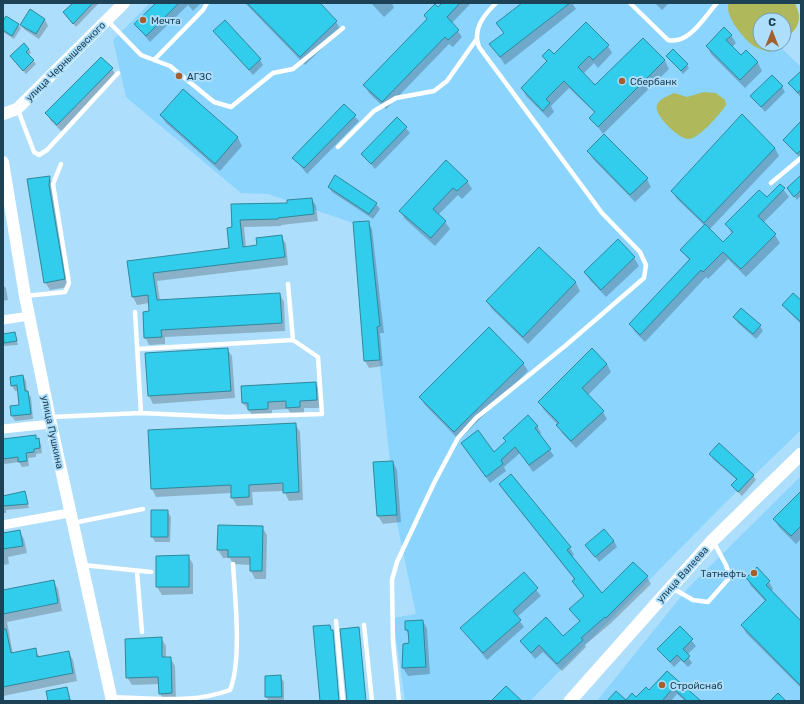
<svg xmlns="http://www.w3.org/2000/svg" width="804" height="704" font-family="Rubik,sans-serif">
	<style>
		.built { fill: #8ad4fe }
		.green { fill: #afb95b }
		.shadow { fill: #0003 }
		.building { fill: #32cdec; stroke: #30889b }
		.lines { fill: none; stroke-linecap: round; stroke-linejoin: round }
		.service { stroke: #fff; stroke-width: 4.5 }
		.minor { stroke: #fff; stroke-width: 9 }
		.tertiary { stroke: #fff; stroke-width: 12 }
		.secondary { stroke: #fff; stroke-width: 13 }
		.poi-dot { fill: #a3602f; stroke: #addefb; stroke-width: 1.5 }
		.labels { text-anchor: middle; stroke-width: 4; stroke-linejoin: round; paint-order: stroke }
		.poi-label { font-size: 10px; fill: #1d4155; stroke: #addefb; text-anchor: start }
		.street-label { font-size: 10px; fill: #1d4155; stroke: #addefb }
	</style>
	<rect width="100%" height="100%" fill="#addefb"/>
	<!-- built -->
	<path class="built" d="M 150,3 L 735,3 L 760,44 L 777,44 L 801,67 L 801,430 L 725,503 L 530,701 L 405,701 L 393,618 L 416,614 L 396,518 L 365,227 L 268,194 L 241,193 L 126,97 L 113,40 Z
		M 801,476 L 801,701 L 597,701 L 688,588 Z"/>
	<!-- green -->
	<path class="green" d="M 729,3 L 795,3 C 804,23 797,27 784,42 L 784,20 L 760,20 L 760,44 L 782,44 L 769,52 C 764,50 758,49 754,46 C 745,40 723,15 729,3 Z
		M 704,92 L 716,93 L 725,100 L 726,105 C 721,113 698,140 688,139 C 679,139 653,115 657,105 C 659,99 668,96 674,93 L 687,97 Z"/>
	<!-- shadow -->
	<path class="shadow" d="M 74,3 L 99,3 L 76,27 L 64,12 Z
		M 156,3 L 201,3 L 193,11 L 188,5 L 150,42 L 135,24 Z
		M 245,3 L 318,3 L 336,22 L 341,30 L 305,65 Z
		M 371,3 L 392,3 L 394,8 L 384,17 Z
		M 443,3 L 471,3 L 452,23 L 462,37 L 453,47 L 449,44 L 386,109 L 369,93 L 365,86 Z
		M 524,3 L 572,3 L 576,9 L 505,65 L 491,44 L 504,34 L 497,23 Z
		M 655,3 L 669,3 L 662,10 Z
		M 30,11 L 45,20 L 48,26 L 39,39 L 25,30 L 21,25 Z
		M 3,23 L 18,25 L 21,28 L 14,39 L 3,32 Z
		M 215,31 L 260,60 L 263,65 L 253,75 Z
		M 731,35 L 736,43 L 732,47 L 741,56 L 746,51 L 758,63 L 762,71 L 745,88 L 711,54 L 707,46 Z
		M 643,39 L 665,61 L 669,69 L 603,134 L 591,118 L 595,113 L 569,88 L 551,106 L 554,112 L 548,118 L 526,96 L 522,88 L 547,63 L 543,56 L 608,46 L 612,53 L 598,68 L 594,63 L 583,74 L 595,87 Z
		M 29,49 L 31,53 L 28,55 L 36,64 L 26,74 L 11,57 Z
		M 667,56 L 687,65 L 689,68 L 683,74 Z
		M 101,58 L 112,69 L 117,77 L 62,132 L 51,121 L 46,113 Z
		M 801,72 L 801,98 L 790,84 Z
		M 782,87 L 785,92 L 765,112 L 751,96 Z
		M 183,91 L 238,138 L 242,146 L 220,171 L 166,123 L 161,116 Z
		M 344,105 L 359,121 L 307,174 L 294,158 Z
		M 397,118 L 410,133 L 375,169 L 362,154 Z
		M 801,122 L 801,159 L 784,140 Z
		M 775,148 L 779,156 L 709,230 L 723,243 L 732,234 L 726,224 L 767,199 L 780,185 L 789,197 L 763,223 L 775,235 L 780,243 L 746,277 L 728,259 L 708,279 L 706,277 L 645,342 L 635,332 L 630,324 L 690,261 L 681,250 L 705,226 L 677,199 L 672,191 Z
		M 588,151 L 647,179 L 651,187 L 635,202 L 593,159 Z
		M 801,176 L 801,196 L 797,200 L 788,188 Z
		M 49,177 L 54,185 L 68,287 L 50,290 L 45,282 Z
		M 467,181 L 472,189 L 462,199 L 458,195 L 438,215 L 445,222 L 450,229 L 435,246 L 405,219 L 400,211 Z
		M 329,187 L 376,204 L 380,209 L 373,219 L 332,192 Z
		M 312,199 L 316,206 L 318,221 L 281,225 L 281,226 L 244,227 L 246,247 L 258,246 L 281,236 L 286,244 L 288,265 L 157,281 L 160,301 L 280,294 L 284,302 L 285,331 L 165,337 L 165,344 L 149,345 L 145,337 L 150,312 L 149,303 L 137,305 L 133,297 L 129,262 L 230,249 L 232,205 L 288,204 Z
		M 368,222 L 372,229 L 384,333 L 380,333 L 383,366 L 369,368 L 365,361 Z
		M 618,241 L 634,258 L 639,266 L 606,297 L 590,280 L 585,273 Z
		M 539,248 L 576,283 L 580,291 L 528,344 L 492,309 L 487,301 Z
		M 3,285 L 6,288 L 8,300 L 3,301 Z
		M 801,302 L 801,324 L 787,310 L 784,305 Z
		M 734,317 L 760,326 L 763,331 L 756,339 L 738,323 Z
		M 15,333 L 18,345 L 3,346 L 3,334 Z
		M 227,349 L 232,356 L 235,398 L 153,404 L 149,396 Z
		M 523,363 L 528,371 L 459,440 L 425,405 L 420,397 Z
		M 607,364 L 611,372 L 588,395 L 603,412 L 607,419 L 576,448 L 562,433 L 558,425 L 544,410 L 539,402 Z
		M 23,376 L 26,381 L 27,392 L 31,397 L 33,419 L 15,421 L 12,416 L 20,406 L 18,391 L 15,391 L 12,386 L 11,378 Z
		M 315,383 L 320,391 L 321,408 L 304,408 L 304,415 L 292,416 L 288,409 L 272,410 L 272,416 L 254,417 L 243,403 L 242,387 Z
		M 295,424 L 300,432 L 303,500 L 289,501 L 284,491 L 252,492 L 253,505 L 237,506 L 232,498 L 232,493 L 156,497 L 152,489 Z
		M 537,426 L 541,433 L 539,435 L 554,456 L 533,472 L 520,453 L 504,467 L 506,471 L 490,483 L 462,444 L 494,453 Z
		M 35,436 L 41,444 L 42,453 L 36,454 L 36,457 L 28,458 L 29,466 L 22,467 L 19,462 L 5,464 L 3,461 L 3,440 Z
		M 710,454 L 753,475 L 756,480 L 742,496 L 732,486 L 737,480 L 713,459 Z
		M 393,462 L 397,470 L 401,522 L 383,524 L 378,516 Z
		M 511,475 L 570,548 L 574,555 L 571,557 L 602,594 L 633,563 L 647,577 L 651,584 L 610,624 L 585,645 L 586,647 L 562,671 L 543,652 L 535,659 L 521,641 L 563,638 L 580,622 L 570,609 L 584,597 L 573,581 L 575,580 L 504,491 L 500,484 Z
		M 25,492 L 29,508 L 6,510 L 6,513 L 3,513 L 3,496 Z
		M 801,492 L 801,539 L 796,544 L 779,527 L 774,519 Z
		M 167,511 L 171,517 L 170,542 L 155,542 L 152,536 Z
		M 262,527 L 267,535 L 266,579 L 255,579 L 251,571 L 251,565 L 233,564 L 230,558 L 223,558 L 218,550 Z
		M 20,532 L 24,539 L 27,553 L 8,557 L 9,564 L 3,565 L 3,534 Z
		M 614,541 L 617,547 L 599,562 L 586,545 Z
		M 188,556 L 193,564 L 193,594 L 162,595 L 157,587 Z
		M 524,574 L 541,596 L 517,617 L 524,627 L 487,660 L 462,629 Z
		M 747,578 L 769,582 L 773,589 L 771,592 L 801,623 L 801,688 L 746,633 L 742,625 L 766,602 L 751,586 Z
		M 53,581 L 58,589 L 62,611 L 7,622 L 13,654 L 35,650 L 40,657 L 68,652 L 73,660 L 77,681 L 3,696 L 3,591 Z
		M 423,621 L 427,629 L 430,674 L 408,676 L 403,668 L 402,654 L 405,654 L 410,644 L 409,635 L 406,630 Z
		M 330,626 L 331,631 L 333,632 L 339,701 L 321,701 Z
		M 680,627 L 696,646 L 687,655 L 692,663 L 688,667 L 681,660 L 674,667 L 658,649 Z
		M 161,638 L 166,646 L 166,658 L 170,658 L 175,666 L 176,701 L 164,701 L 160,693 L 159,684 L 132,685 L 127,677 Z
		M 667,672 L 699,701 L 685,701 L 677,694 L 671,701 L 626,701 L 636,699 L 649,692 Z
		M 280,676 L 284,682 L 284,701 L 269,701 L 266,697 Z
		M 67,688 L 71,701 L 49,701 L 47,692 Z"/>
	<!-- building -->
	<path class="building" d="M 73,3 L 93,3 L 73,24 L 63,12 Z
		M 156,3 L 179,3 L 146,36 L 134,24 Z
		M 247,3 L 320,3 L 337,21 L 300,57 Z
		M 442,3 L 460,3 L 447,17 L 459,30 L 448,40 L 445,37 L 382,102 L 363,85 L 427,19 L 424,15 L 435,4 L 438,7 Z
		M 522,3 L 570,3 L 500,57 L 489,44 L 504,33 L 496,23 Z
		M 30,9 L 45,19 L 36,34 L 20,25 Z
		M 6,16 L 19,24 L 12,36 L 3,30 L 3,21 Z
		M 225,20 L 261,59 L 249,70 L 213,31 Z
		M 586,22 L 609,45 L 593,60 L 589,56 L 578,67 L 595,85 L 643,38 L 665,60 L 598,127 L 589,118 L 595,112 L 564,81 L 546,99 L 550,103 L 543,111 L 521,88 L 547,61 L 542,56 L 549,49 L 554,54 Z
		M 724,27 L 732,35 L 726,40 L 741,55 L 746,50 L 758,62 L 740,80 L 706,46 Z
		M 24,43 L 29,49 L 26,52 L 34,60 L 23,71 L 10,56 Z
		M 673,49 L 688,64 L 681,71 L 666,56 Z
		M 101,57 L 113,68 L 57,125 L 45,113 Z
		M 801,71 L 801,89 L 798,93 L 788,83 Z
		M 772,75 L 783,86 L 761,107 L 750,96 Z
		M 183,89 L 238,137 L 215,164 L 160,115 Z
		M 344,104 L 356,115 L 304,168 L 292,158 Z
		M 742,114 L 775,148 L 704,223 L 671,191 Z
		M 397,117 L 407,127 L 371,164 L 361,154 Z
		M 801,121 L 801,150 L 797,154 L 783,140 Z
		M 604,134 L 648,178 L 630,195 L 587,151 Z
		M 446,160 L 468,181 L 457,191 L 453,188 L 433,209 L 446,221 L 431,238 L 399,211 Z
		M 335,175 L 377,203 L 369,214 L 328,187 Z
		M 801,175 L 801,190 L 794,197 L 787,188 Z
		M 50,176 L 49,185 L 65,279 L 44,283 L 27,179 Z
		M 780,184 L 785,188 L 758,216 L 776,234 L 741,269 L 723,252 L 703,272 L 701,270 L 640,335 L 629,324 L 690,259 L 680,250 L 705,224 L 723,242 L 733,232 L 725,224 L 759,190 L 767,197 Z
		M 312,198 L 314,214 L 278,218 L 278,219 L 240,220 L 243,247 L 257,245 L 256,238 L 282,235 L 285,257 L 153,273 L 157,300 L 280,293 L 282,323 L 161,330 L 162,337 L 144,338 L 143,312 L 149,311 L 148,295 L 132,297 L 127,261 L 229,248 L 227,228 L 232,227 L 231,204 L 287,203 L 287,200 Z
		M 369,221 L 380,326 L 377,327 L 380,360 L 364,361 L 353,222 Z
		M 618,239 L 635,257 L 601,290 L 584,272 Z
		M 539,247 L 576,282 L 523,337 L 486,301 Z
		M 793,293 L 801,300 L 801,322 L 782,305 Z
		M 741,308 L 761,325 L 753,334 L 733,317 Z
		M 489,327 L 524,363 L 454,432 L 419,397 Z
		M 15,332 L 17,341 L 4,343 L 3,334 Z
		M 228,348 L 231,391 L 148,396 L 145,353 Z
		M 592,348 L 607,364 L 582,388 L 604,411 L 571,441 L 556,425 L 559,423 L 538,402 Z
		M 23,375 L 25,391 L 28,391 L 31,414 L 11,416 L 10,406 L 19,405 L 17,385 L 11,386 L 10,377 Z
		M 316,382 L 317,400 L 300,401 L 300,407 L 286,408 L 286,401 L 268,402 L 268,409 L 248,410 L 248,403 L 242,403 L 241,386 Z
		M 528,415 L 538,426 L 535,428 L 551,449 L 529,465 L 515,447 L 501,460 L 503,464 L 486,477 L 461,443 L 478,430 L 494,452 L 506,441 L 503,438 Z
		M 296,423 L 299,492 L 283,493 L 283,483 L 249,485 L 249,497 L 231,498 L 231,485 L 151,489 L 148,430 Z
		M 36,435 L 36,439 L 39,438 L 40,448 L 34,449 L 34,452 L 26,453 L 27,461 L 18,462 L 18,457 L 3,459 L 3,439 Z
		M 719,443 L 754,475 L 738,492 L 731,485 L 737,479 L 709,454 Z
		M 393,461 L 397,515 L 377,516 L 373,462 Z
		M 511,474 L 571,547 L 567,550 L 602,593 L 633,562 L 648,576 L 606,618 L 605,617 L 581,638 L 583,640 L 557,664 L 539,645 L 531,653 L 520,641 L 546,617 L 563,636 L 580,621 L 569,609 L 584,596 L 572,581 L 575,579 L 499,484 Z
		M 25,491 L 28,504 L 3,506 L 3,496 Z
		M 801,491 L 801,526 L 791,536 L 773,519 Z
		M 151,510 L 168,510 L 168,537 L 151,537 Z
		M 218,525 L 263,526 L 262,571 L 250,571 L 250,557 L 228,557 L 228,550 L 217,550 Z
		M 604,529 L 614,541 L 595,557 L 585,545 Z
		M 20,530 L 23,546 L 3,549 L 3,533 Z
		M 189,555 L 189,587 L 156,587 L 156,556 Z
		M 757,567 L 770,581 L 766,585 L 801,621 L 801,686 L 741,625 L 766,600 L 746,578 Z
		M 524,572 L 538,588 L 513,611 L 521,620 L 483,653 L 460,628 Z
		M 54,580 L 58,603 L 3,614 L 3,590 Z
		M 423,620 L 426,667 L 402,668 L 403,644 L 409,643 L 408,630 L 405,630 L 405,621 Z
		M 330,625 L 331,630 L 333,630 L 339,701 L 320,701 L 313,626 Z
		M 680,626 L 693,639 L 683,649 L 690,656 L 684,662 L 677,655 L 670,662 L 657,649 Z
		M 359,627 L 366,701 L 347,701 L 340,629 Z
		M 3,629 L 6,629 L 11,653 L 36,648 L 37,657 L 69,651 L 73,673 L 3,687 Z
		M 162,637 L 162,657 L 171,657 L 172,693 L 159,694 L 158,677 L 126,678 L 125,639 Z
		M 667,671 L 701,701 L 687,701 L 673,688 L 662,701 L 607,701 L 616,691 L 626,700 L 632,693 L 636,697 L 646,687 L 649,690 Z
		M 281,675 L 282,697 L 265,697 L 265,676 Z
		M 506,686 L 522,701 L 491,701 Z
		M 67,687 L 70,700 L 48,701 L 46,691 Z
		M 778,693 L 786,701 L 770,701 Z"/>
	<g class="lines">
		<!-- service -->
		<path class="service" d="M 630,3 L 668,40 C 689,45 704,17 717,3
			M 108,21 L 141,55 L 170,66 L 214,102 L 231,107 L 273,73 L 293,69 L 343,28
			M 154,60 L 203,10 L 207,3
			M 18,110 L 34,152 L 39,155 L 47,150 L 118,73
			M 338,147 L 374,111 L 396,98 L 434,91 L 447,81 L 476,40
			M 771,183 L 801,158
			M 25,296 L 65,292 L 69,283 L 53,184 L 61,164
			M 135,312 L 141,413
			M 138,349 L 293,340
			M 51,417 L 141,413 L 226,417 L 322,414 L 318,357 L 293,340 L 288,284
			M 73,523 L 143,509
			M 83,565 L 151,572
			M 137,572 L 142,632
			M 672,588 L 693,600 L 708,602 L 730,577 L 726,565 L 713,541
			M 336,621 L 343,701
			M 364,625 L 372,701
			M 111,697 C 151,698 193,704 230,690 C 242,662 235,596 233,564
			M 399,701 L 393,642 L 392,580 L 397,562 L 434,483 L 458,438 L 476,418 L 565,346 L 644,278 L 646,265 L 640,252 L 602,213 L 479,47 C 472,29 484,15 496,3"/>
		<!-- minor -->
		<path class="minor" d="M 3,320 L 29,316
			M 3,429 L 51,424
			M 3,525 L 69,513"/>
		<!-- tertiary -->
		<path class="tertiary" d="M 3,114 L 17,109 L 124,3
			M 3,162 L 25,296 L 51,424 L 112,701"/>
		<!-- secondary -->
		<path class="secondary" d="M 570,701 L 712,541 L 801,454"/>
	</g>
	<!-- markers -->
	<g class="poi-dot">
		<circle cx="143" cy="20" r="4"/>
		<circle cx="179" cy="76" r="4"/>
		<circle cx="622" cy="81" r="4"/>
		<circle cx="754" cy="573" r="4"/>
		<circle cx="662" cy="685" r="4"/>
	</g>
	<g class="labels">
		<!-- poi labels -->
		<g class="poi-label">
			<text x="151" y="24">Мечта</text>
			<text x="187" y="80">АГЗС</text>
			<text x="630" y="85">Сбербанк</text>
			<text x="746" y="577" text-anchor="end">Татнефть</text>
			<text x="670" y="689">Стройснаб</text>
		</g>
		<!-- street labels -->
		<g class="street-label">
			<text transform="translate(65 61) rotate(-45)" y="4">улица Чернышевского</text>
			<text transform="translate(53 432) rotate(78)" y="4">улица Пушкина</text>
			<text transform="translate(682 574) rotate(-48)" y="4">улица Валеева</text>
		</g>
	</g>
	<!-- border -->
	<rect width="804" height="704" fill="none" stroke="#1d4155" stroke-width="8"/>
	<!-- north arrow -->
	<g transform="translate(772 32)"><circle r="19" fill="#addefb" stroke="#739fb9"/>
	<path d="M0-3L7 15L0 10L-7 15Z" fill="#a3602f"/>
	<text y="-6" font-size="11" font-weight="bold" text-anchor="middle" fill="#1d4155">С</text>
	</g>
</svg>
